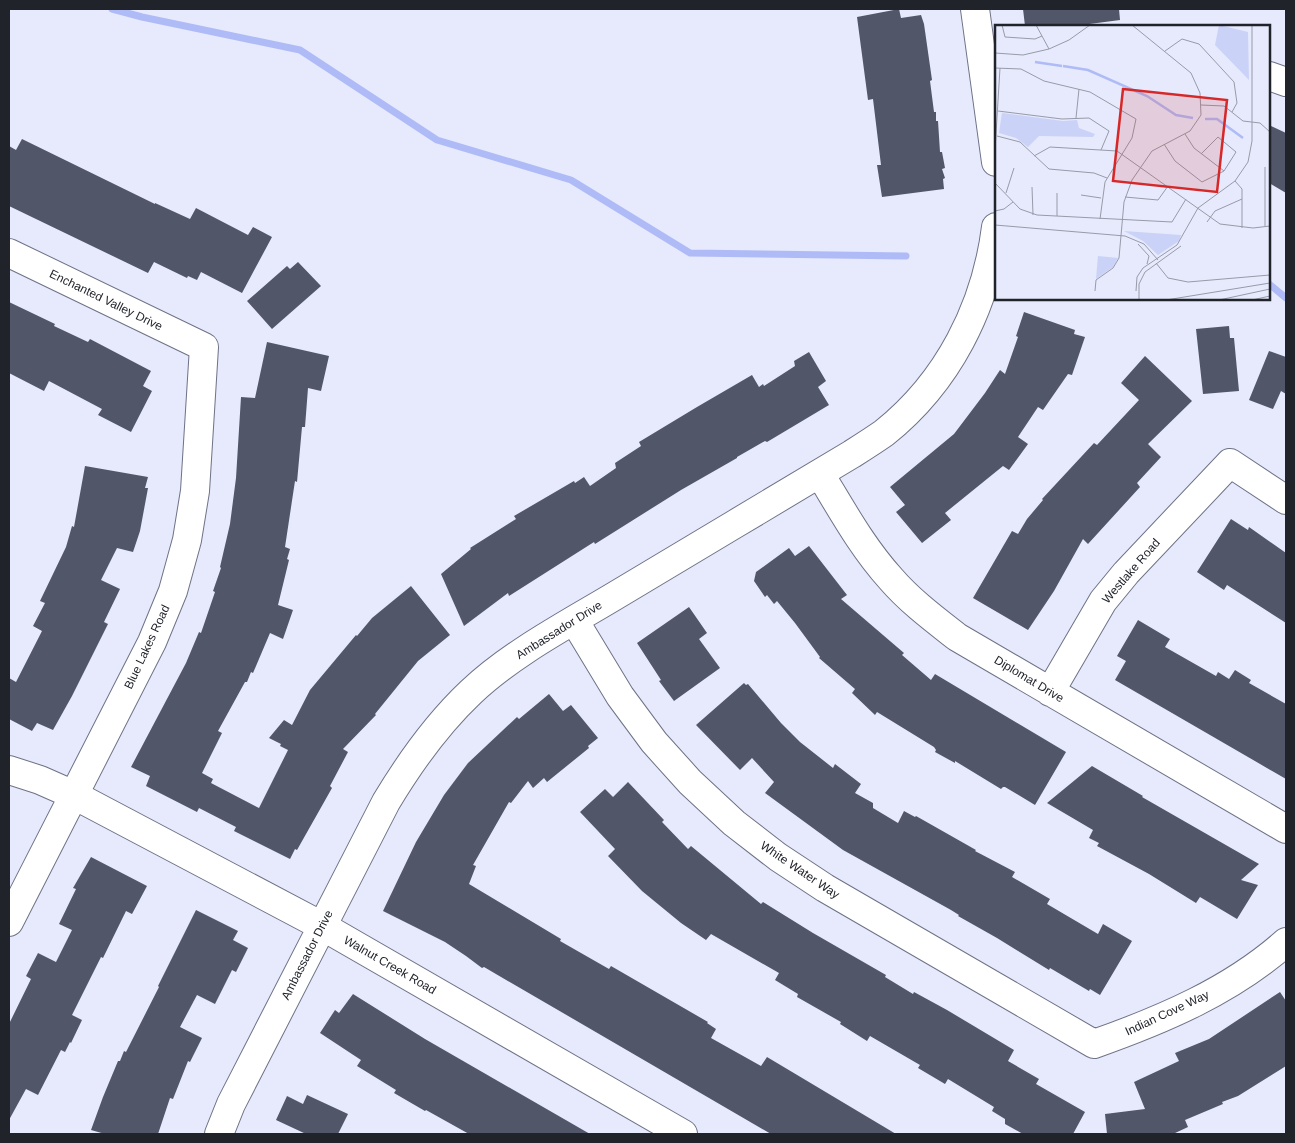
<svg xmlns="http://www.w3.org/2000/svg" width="1295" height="1143" font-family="Helvetica,sans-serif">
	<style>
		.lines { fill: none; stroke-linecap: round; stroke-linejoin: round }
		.stream { stroke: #afbbf6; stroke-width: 7 }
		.building { fill: #525669 }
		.minor-casing { stroke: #6e7286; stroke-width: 30 }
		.minor { stroke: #fff; stroke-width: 28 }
		.labels { text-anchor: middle; stroke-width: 5; stroke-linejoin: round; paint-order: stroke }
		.street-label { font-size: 12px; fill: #21232b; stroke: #fff }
		.inset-river { fill: none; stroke: #afbbf6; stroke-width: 2.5 }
		.inset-road { fill: none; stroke: #979aa8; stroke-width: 1 }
		.view { fill: #d62828; fill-opacity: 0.15; stroke: #d62828; stroke-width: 2.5 }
		.inset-edge { fill: none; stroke: #21232b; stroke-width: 2.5 }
	</style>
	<rect width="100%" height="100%" fill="#e6eafc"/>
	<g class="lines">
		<!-- stream -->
		<path class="stream" d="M 112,9 L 142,17 L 300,50 L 437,140 L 571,180 L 690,253 L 906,256
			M 1269,284 L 1286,298"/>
	</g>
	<!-- building -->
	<path class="building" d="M 899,9 L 901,18 L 921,15 L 924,24 L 932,80 L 930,81 L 934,112 L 936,112 L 936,121 L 938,121 L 940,152 L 942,152 L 945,168 L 942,169 L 945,178 L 943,179 L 944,189 L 882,197 L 877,165 L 881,165 L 873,99 L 868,100 L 857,17 Z
		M 1023,9 L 1119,9 L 1120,20 L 1074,26 L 1025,26 Z
		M 1269,125 L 1286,133 L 1286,193 L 1269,183 Z
		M 22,139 L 155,204 L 155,203 L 190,219 L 196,208 L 248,235 L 253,227 L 272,237 L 242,293 L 201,272 L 197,280 L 188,276 L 187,278 L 154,262 L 148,273 L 9,206 L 9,146 L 16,150 Z
		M 298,262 L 321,286 L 272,329 L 247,301 L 287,266 L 290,269 Z
		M 9,302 L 55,324 L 54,326 L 88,342 L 90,339 L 151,371 L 143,386 L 152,391 L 131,432 L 98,415 L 102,409 L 49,381 L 44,391 L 9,373 Z
		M 1024,312 L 1075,330 L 1074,334 L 1085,337 L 1072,375 L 1068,374 L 1043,410 L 1038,407 L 1018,437 L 1028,444 L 1009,470 L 1003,466 L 945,513 L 951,520 L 922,543 L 896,512 L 905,505 L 890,487 L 954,434 L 985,393 L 1000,370 L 1005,374 L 1018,337 L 1016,336 Z
		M 1229,326 L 1230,338 L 1234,338 L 1239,391 L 1203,394 L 1196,329 Z
		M 267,342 L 329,356 L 321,391 L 308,388 L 305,427 L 302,427 L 297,482 L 295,481 L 285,547 L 290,549 L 287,559 L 289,560 L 278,605 L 293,610 L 283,639 L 270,633 L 253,673 L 251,672 L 247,682 L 245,682 L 218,731 L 222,733 L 202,773 L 213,779 L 211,783 L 259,808 L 288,750 L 280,746 L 281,744 L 269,738 L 284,720 L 292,725 L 310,690 L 356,635 L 357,636 L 372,618 L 411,586 L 450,635 L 418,661 L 375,714 L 376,715 L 343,749 L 348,752 L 330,786 L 332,788 L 297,850 L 295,849 L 290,859 L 234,831 L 236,827 L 199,808 L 197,812 L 146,786 L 150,776 L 131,767 L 186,663 L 199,632 L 201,633 L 215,592 L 213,591 L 221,568 L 220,567 L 230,524 L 236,478 L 241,397 L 255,398 Z
		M 1269,351 L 1286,357 L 1286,394 L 1281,391 L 1273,409 L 1249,400 Z
		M 809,352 L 826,381 L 818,387 L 829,405 L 767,442 L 765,441 L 737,457 L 737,458 L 681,490 L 595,544 L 594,542 L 509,596 L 508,593 L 464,626 L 441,574 L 471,549 L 470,548 L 516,519 L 514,516 L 574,481 L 575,483 L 584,477 L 590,486 L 616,468 L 615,463 L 641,446 L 639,442 L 697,407 L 752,375 L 759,387 L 763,384 L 764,386 L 795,366 L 794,361 Z
		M 1145,356 L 1192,401 L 1148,444 L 1161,457 L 1137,483 L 1140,487 L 1088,544 L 1083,539 L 1054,591 L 1028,630 L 973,598 L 1012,531 L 1018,534 L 1027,519 L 1043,500 L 1042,499 L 1094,443 L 1097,445 L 1139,400 L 1121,383 Z
		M 85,466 L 148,477 L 145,488 L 148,488 L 140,531 L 133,552 L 117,548 L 101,580 L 120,589 L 104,622 L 108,624 L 72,696 L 53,730 L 37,723 L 32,731 L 9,719 L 9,678 L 16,682 L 42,631 L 33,626 L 45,603 L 40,601 L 66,547 L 72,526 L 74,527 Z
		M 1231,519 L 1248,530 L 1249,527 L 1286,553 L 1286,623 L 1227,585 L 1224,590 L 1197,572 Z
		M 809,546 L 847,595 L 841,599 L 904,653 L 902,655 L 931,680 L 935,674 L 1066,752 L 1035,805 L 1005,787 L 1003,787 L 1001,789 L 955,761 L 955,763 L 935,752 L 936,750 L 934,747 L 877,712 L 875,715 L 852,693 L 855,689 L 819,658 L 820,657 L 795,623 L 777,601 L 774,604 L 767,595 L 765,597 L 754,581 L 756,572 L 789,548 L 795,556 Z
		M 689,607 L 707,633 L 699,639 L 720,668 L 674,701 L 659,681 L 661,680 L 637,643 Z
		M 1138,620 L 1170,639 L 1165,647 L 1216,676 L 1218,672 L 1229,679 L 1235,670 L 1251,680 L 1249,683 L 1286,704 L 1286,779 L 1115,680 L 1126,661 L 1117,656 Z
		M 744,683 L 746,685 L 748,684 L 781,723 L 800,742 L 833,768 L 835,764 L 861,784 L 855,793 L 873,803 L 873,808 L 898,823 L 904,811 L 915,817 L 916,816 L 976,850 L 975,851 L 1015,872 L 1012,877 L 1050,899 L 1047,904 L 1098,934 L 1103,924 L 1132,941 L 1100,995 L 1090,989 L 1089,991 L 1050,968 L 1049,970 L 997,938 L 958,916 L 959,915 L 951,910 L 843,850 L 765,793 L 774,782 L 752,758 L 740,770 L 696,725 Z
		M 549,694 L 563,711 L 571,705 L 598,738 L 588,746 L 589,748 L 547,782 L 544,778 L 533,788 L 528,781 L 511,803 L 509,802 L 473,865 L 476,866 L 469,884 L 561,939 L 560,941 L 609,969 L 611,966 L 708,1022 L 707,1023 L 716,1029 L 711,1038 L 761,1066 L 767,1057 L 896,1134 L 771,1134 L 484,967 L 482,968 L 466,956 L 445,942 L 383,911 L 416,842 L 444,795 L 468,763 L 517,717 L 519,719 Z
		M 1092,766 L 1143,796 L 1142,797 L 1259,864 L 1241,880 L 1258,885 L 1237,919 L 1200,897 L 1196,903 L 1149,874 L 1097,846 L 1099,843 L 1089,838 L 1093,830 L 1047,803 Z
		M 628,782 L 664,820 L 662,822 L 688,849 L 691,846 L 761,904 L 763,902 L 813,933 L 886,975 L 885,977 L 913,994 L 914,992 L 947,1010 L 1014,1050 L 1008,1061 L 1039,1079 L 1036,1084 L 1085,1112 L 1073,1134 L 1023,1134 L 1005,1124 L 1005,1119 L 992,1111 L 994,1107 L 948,1079 L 945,1084 L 918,1068 L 920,1065 L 870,1036 L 867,1041 L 840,1024 L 841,1022 L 797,997 L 798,994 L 775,980 L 779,973 L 711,934 L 706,940 L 681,923 L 642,891 L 608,856 L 615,849 L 580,812 L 605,789 L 613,797 Z
		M 91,857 L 147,886 L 132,914 L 126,911 L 103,958 L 101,957 L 72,1015 L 82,1020 L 71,1043 L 70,1042 L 65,1052 L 61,1050 L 38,1095 L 26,1089 L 9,1120 L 9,1024 L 31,979 L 26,976 L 38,953 L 56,962 L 72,930 L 59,924 L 76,889 L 73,888 Z
		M 196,910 L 238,931 L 233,940 L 248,948 L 236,972 L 232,970 L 215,1004 L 197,995 L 180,1027 L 202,1038 L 190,1062 L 188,1061 L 173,1099 L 170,1098 L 158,1134 L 105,1134 L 91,1130 L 103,1097 L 118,1061 L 120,1061 L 124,1051 L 126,1052 L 159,987 L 158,986 Z
		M 1280,992 L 1286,1001 L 1286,1066 L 1238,1096 L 1222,1102 L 1223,1104 L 1185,1120 L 1188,1127 L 1173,1134 L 1107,1134 L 1105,1114 L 1145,1109 L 1134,1082 L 1179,1061 L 1175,1053 L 1209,1039 Z
		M 353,994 L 425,1039 L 590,1134 L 469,1134 L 426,1110 L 425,1111 L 394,1093 L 396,1090 L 357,1066 L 361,1060 L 320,1033 L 335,1010 L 339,1013 Z
		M 307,1095 L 348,1114 L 338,1134 L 306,1134 L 276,1120 L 287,1096 L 303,1104 Z"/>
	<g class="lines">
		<defs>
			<path id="minor" d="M 975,9 L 996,162
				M 1269,76 L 1286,82
				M 9,253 L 204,347 L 195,491 L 187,540 L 173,591 L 152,642 L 9,922
				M 820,474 C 842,510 862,547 891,579 C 910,601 934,619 957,637 L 1286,829
				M 574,620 L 620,696 L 654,742 L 690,782 L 734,823 L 778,857 L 825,888 L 1094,1044 C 1162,1020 1231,991 1286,942
				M 1050,692 L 1103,601 L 1126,573 L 1230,463 L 1286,500
				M 9,770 L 40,780 L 74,795 L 322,926 L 683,1134
				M 219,1134 L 231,1104 L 386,802 C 410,762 436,725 471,692 C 512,653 570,623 618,594 C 696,547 774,501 852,454 C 863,447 874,440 884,433 C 948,382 986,307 996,227"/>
		</defs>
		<!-- minor casing -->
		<use href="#minor" class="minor-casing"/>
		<!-- minor -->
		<use href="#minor" class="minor"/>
	</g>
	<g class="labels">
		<!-- street labels -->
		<g class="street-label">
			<text transform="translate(106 300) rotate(26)" y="4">Enchanted Valley Drive</text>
			<text transform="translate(1131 571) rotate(-49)" y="4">Westlake Road</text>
			<text transform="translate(559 630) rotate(-32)" y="4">Ambassador Drive</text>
			<text transform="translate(147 647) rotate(-65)" y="4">Blue Lakes Road</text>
			<text transform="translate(1029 679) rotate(31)" y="4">Diplomat Drive</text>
			<text transform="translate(800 870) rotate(34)" y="4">White Water Way</text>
			<text transform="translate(307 955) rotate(-63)" y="4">Ambassador Drive</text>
			<text transform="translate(390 965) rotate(30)" y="4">Walnut Creek Road</text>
			<text transform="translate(1167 1013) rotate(-25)" y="4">Indian Cove Way</text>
		</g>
	</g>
	<!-- overview -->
	<g transform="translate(995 25)">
		<rect width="275" height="275" fill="#e6eafc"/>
		<path d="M 224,0 L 253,7 L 254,55 L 220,20 ZM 7,88 L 68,96 L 82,95 L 84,103 L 100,109 L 98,112 L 44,111 L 33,122 L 21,113 L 4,108 ZM 129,206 L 186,210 L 184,216 L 163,230 L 148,216 ZM 103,231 L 123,233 L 118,242 L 101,254 Z" fill="#cad2f7"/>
		<path class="inset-river" d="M 40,37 L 67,41M 68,41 L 93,45 L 152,71 L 181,90 L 198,93M 210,94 L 222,94 L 248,113"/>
		<path class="inset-road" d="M 7,0 L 10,12 L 40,14 L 47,11M 41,0 L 54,24M 170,26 L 187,14 L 204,19 L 239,57 L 242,78 L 237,87M 0,28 L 28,30 L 54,24 L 74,15 L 95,0M 0,43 L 26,44 L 49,56 L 95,67 L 141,94 L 137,113 L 110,157 L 105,194M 206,80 L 229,81 L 248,96 L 265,98 L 275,107M 3,86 L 67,94 L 94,93 L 114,106 L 106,125M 81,93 L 84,64M 190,109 L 199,123 L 229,146M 2,111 L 25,117 L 54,144 L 99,148 L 112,153M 169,119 L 180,136 L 207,157 L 229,146 L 241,127 L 223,112 L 206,129M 0,125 L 5,43M 39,131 L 55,122 L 122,126 L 225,199 L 258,203 L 275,201M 240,156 L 247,164 L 247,203M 0,158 L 25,184 L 42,190 L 177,197 L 191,174M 37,162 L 38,190M 11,168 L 19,143M 62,168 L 62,191M 86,170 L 106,173M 130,172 L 163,175 L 173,161M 0,186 L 9,184 L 18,177M 212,197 L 220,186 L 247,174M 0,200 L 130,211 L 149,219 L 163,235M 270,201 L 270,142M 143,219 L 154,231 L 152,239M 161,238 L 173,253 L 193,257 L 275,250M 100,266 L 101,255 L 118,243 L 124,233 L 129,177 L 137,155 L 157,126 L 195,106 L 206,90 L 205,68 L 196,48 L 137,0M 141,266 L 142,252 L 148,243 L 182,220 L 203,183 L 240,156 L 253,137 L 257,116 L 257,0M 144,275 L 144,259 L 150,247 L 186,221M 171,275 L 275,258M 224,275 L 275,264M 257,275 L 275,271"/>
		<path class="view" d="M 128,64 L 232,75 L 222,167 L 118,156 Z"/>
		<rect width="275" height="275" class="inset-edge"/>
	</g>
	<!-- border -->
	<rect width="1295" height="1143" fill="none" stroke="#21232b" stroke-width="20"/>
</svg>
